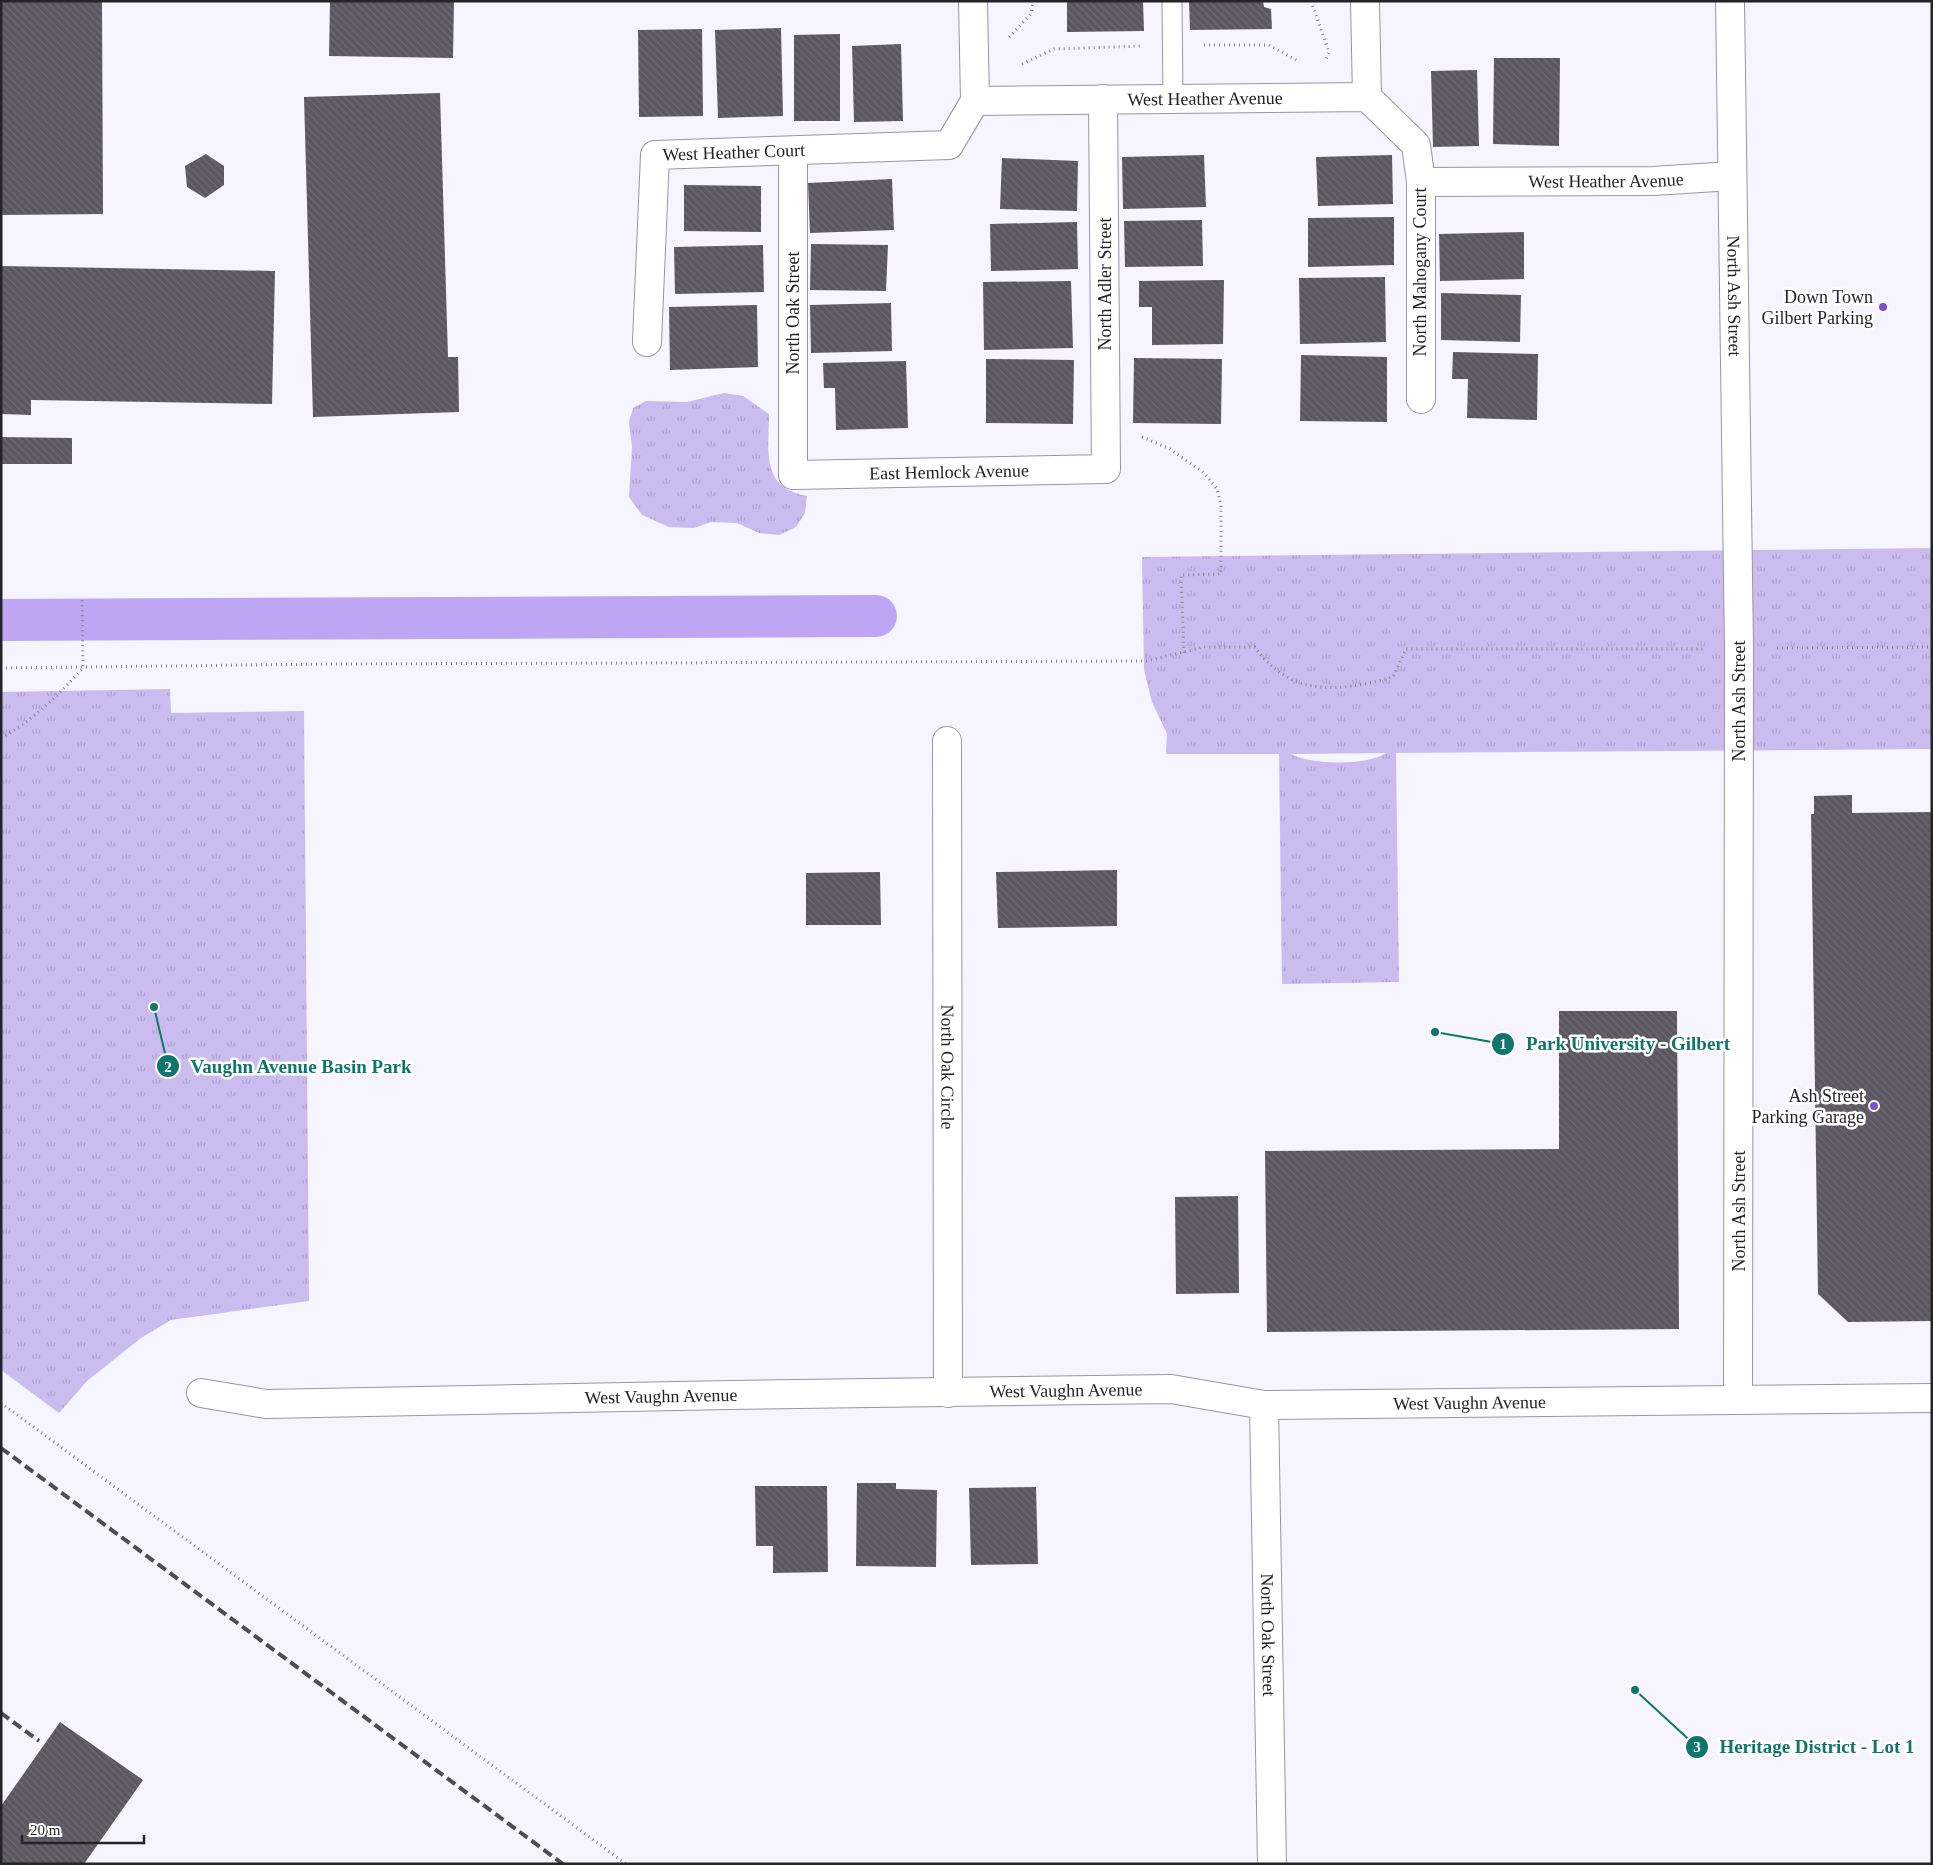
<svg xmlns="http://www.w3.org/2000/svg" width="1933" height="1865" font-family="'Times New Roman',serif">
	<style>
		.grass { fill: url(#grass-tufts); fill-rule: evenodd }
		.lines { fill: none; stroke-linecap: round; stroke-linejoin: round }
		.canal { stroke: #bea6f5; stroke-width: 42 }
		.building { fill: url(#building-back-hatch) }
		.service-casing { stroke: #98969f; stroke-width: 21 }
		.minor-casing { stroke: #98969f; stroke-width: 30 }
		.path { stroke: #838289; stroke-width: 3; stroke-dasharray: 1 4; stroke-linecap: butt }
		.service { stroke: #fff; stroke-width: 19 }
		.minor { stroke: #fff; stroke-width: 28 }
		.rail { stroke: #4f4d53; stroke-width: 4; stroke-dasharray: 10 5; stroke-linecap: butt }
		.poi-dot { fill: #7d4fc8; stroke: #fff; stroke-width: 2 }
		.labels { text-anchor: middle; stroke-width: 5; stroke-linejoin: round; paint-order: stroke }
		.street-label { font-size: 18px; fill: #242327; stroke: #fff }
		.poi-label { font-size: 18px; fill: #242327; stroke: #fff; text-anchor: end }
		.leader { fill: none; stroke: #0f766e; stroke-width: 2 }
		.callout-dot { fill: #0f766e; stroke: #fff; stroke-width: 2 }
		.mark-label { font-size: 15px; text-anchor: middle; font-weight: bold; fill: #fff }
		.callout-label { font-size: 19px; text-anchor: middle; font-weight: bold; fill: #0f766e; stroke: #fff; stroke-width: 5; stroke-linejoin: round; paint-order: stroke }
	</style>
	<defs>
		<pattern id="grass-tufts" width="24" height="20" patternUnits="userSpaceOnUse" patternTransform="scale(1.25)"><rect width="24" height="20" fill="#cbbcf0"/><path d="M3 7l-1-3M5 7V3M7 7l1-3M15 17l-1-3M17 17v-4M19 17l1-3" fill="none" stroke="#aea1ce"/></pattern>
		<pattern id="building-back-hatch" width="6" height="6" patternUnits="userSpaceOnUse" patternTransform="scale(1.25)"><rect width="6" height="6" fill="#5a5760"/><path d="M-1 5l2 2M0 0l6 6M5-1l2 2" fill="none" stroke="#6e6b73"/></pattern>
	</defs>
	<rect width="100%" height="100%" fill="#f6f4fe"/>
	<!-- grass -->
	<path class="grass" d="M 724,393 L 743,396 L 769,414 C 769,452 760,487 807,496 L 805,513 L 796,527 L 779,535 L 759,533 L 737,523 L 711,522 L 694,528 L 669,527 L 642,515 L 629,497 L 632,447 L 629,422 L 633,408 L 646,401 L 687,402 Z
		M 1932,548 L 1932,749 L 1396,753 L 1399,982 L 1282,984 L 1279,754 L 1166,754 L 1167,734 L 1152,702 L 1144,670 L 1142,557 ZM 1386,753 C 1367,766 1311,765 1291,754 Z
		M 170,689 L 171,713 L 304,711 L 309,1301 L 171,1320 L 141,1338 L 87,1381 L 59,1413 L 1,1370 L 1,692 Z"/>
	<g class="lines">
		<!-- canal -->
		<path class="canal" d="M 1,620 L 876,616"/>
	</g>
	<!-- building -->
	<path class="building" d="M 1,1 L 102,1 L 103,214 L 1,215 Z
		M 330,1 L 454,1 L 453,58 L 329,56 Z
		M 1067,1 L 1143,1 L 1144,31 L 1067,32 Z
		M 1189,1 L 1263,1 L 1264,7 L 1271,9 L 1272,29 L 1190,30 Z
		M 781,28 L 783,116 L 718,118 L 715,30 Z
		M 702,29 L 703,116 L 639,117 L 638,30 Z
		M 840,34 L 840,121 L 794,121 L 794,35 Z
		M 901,44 L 903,121 L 854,122 L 852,46 Z
		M 1494,58 L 1560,58 L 1559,146 L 1493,144 Z
		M 1477,70 L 1479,146 L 1433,147 L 1431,71 Z
		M 440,93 L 448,357 L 458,357 L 459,412 L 313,417 L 304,97 Z
		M 206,154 L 224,166 L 224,185 L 205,198 L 187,187 L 185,166 Z
		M 1204,155 L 1206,207 L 1123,209 L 1122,157 Z
		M 1392,155 L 1393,204 L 1318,206 L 1316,157 Z
		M 1002,158 L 1078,161 L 1077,211 L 1000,209 Z
		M 892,179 L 894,230 L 810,233 L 808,183 Z
		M 684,185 L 761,186 L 761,232 L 684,231 Z
		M 1394,217 L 1394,265 L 1308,267 L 1308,218 Z
		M 1202,220 L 1203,266 L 1125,267 L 1124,221 Z
		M 1077,222 L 1078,269 L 991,271 L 990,224 Z
		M 1524,232 L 1524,279 L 1440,281 L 1439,234 Z
		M 811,244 L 888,245 L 886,291 L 810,290 Z
		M 763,245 L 764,292 L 675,294 L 674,247 Z
		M 1,266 L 275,271 L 272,404 L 31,400 L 31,415 L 1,414 Z
		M 1385,277 L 1386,342 L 1300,344 L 1299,278 Z
		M 1224,280 L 1223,344 L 1152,345 L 1152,307 L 1139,307 L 1139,281 Z
		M 1071,281 L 1073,348 L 984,350 L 983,282 Z
		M 1441,293 L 1521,295 L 1520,342 L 1441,340 Z
		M 891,303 L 892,351 L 811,353 L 810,305 Z
		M 757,305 L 758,367 L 670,370 L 669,307 Z
		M 1453,352 L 1538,354 L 1537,420 L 1467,418 L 1468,379 L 1452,379 Z
		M 1301,355 L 1387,357 L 1387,422 L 1300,421 Z
		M 1134,358 L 1222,359 L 1221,424 L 1133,423 Z
		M 986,359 L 1074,360 L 1073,424 L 986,423 Z
		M 906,361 L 908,428 L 836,430 L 835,388 L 824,388 L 823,363 Z
		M 1,437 L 72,438 L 72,464 L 1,464 Z
		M 1852,795 L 1852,813 L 1932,812 L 1932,1321 L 1848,1322 L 1818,1294 L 1811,814 L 1814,814 L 1814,796 Z
		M 1117,870 L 1117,926 L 998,928 L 996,872 Z
		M 880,872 L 881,925 L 806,925 L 806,873 Z
		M 1559,1011 L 1677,1011 L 1679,1329 L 1267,1332 L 1265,1151 L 1559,1149 Z
		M 1238,1196 L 1239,1293 L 1176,1294 L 1175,1197 Z
		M 857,1483 L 896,1483 L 896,1489 L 937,1490 L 936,1567 L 856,1566 Z
		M 755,1486 L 827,1486 L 828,1572 L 773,1573 L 773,1546 L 756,1546 Z
		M 1036,1487 L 1038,1564 L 971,1565 L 969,1488 Z
		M 60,1722 L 143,1780 L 84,1864 L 1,1864 L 1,1806 Z"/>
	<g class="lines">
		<defs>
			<path id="service" d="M 1172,1 L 1173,99"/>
			<g id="minor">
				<path d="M 973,1 L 975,101"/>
				<path d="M 1365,1 L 1367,97"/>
				<path id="s1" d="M 1730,1 L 1739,649 L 1738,1400"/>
				<path id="s2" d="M 975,101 L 1367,97 L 1416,145 L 1421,182 L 1421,399"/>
				<path id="s3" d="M 793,151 L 793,475 L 1106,469 L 1103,99"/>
				<path id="s4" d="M 1421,182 L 1653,181 L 1732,176"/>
				<path id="s5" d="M 647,342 L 655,155 L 949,145 L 975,101"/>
				<path id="s6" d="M 947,741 L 948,1393"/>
				<path id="s7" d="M 201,1393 L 266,1404 L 730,1395 L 1171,1389 L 1264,1405 L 1932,1398"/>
				<path id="s8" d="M 1264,1405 L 1272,1864"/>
			</g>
		</defs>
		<!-- service casing -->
		<use href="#service" class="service-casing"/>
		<!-- minor casing -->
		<use href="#minor" class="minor-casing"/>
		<!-- path -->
		<path class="path" d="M 1311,1 L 1329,52 L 1325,62
			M 1009,37 L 1031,14 L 1033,1
			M 1204,45 L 1269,45 L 1298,61
			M 1022,64 L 1054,49 L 1142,46
			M 1142,437 L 1170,449 L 1204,473 L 1217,489 L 1221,505 L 1221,574 L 1181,575 L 1184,653
			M 1777,648 L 1932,647
			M 1,668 L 333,664 L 1146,661 L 1204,647 L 1255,647 C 1291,698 1339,692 1393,677 L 1406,649 L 1703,649
			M 1,738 C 34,720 58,695 83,668 L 82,599
			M 1,1403 L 626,1864"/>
		<!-- service -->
		<use href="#service" class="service"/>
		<!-- minor -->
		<use href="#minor" class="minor"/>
		<!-- rail -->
		<path class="rail" d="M 1,1448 L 563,1864
			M 1,1713 L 39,1741"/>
	</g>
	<!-- markers -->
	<g class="poi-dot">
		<circle cx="1883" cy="307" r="5"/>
		<circle cx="1874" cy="1106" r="5"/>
	</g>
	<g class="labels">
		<!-- street labels -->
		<g class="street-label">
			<text dy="6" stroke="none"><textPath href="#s2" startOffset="230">West Heather Avenue</textPath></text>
			<text dy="6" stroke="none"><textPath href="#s5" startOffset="266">West Heather Court</textPath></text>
			<text dy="6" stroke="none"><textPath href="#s4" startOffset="185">West Heather Avenue</textPath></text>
			<text transform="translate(1420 272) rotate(-90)" y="6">North Mahogany Court</text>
			<text transform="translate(1105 284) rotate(-90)" y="6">North Adler Street</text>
			<text dy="6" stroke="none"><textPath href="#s1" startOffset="295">North Ash Street</textPath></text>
			<text transform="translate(793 313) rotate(-90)" y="6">North Oak Street</text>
			<text dy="6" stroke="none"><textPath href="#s3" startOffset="480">East Hemlock Avenue</textPath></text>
			<text transform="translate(1739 701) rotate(-90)" y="6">North Ash Street</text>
			<text dy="6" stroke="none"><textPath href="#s6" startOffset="326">North Oak Circle</textPath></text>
			<text transform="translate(1739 1211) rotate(-90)" y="6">North Ash Street</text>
			<text dy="6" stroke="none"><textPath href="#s7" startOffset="866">West Vaughn Avenue</textPath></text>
			<text dy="6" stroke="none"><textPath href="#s7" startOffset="461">West Vaughn Avenue</textPath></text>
			<text dy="6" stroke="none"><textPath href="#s7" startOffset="1271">West Vaughn Avenue</textPath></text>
			<text dy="6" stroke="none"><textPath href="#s8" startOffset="230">North Oak Street</textPath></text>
		</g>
		<!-- poi labels -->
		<g class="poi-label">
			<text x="1873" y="303">Down Town<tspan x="1873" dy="21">Gilbert Parking</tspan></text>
			<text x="1864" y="1102">Ash Street<tspan x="1864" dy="21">Parking Garage</tspan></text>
		</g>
	</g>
	<!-- callouts -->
	<path class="leader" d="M1435 1032L1503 1044M154 1007L168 1066M1635 1690L1697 1747"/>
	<g class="callout-dot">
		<circle cx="1435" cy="1032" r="5"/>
		<circle cx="154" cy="1007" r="5"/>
		<circle cx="1635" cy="1690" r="5"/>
		<circle cx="1503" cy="1044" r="12"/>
		<circle cx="168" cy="1066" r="12"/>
		<circle cx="1697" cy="1747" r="12"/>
	</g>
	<g class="mark-label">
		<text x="1503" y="1049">1</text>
		<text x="168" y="1072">2</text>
		<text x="1697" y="1752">3</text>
	</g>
	<g class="callout-label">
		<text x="1628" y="1050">Park University - Gilbert</text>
		<text x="301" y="1073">Vaughn Avenue Basin Park</text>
		<text x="1817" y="1753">Heritage District - Lot 1</text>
	</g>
	<!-- border -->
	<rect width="1933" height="1865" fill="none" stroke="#242327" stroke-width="5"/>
	<!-- scale -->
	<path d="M22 1835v8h122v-8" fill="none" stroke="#242327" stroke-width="2.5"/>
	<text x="30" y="1835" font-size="15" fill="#242327" stroke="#ffffff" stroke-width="4" paint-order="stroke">20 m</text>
</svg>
